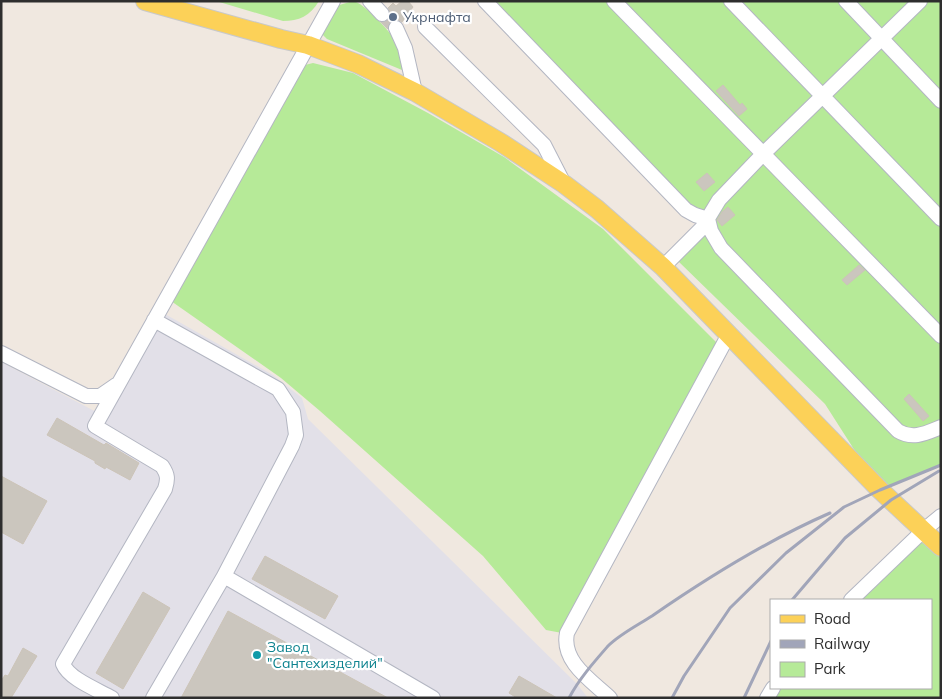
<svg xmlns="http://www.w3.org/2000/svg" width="942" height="699" font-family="Mulish,sans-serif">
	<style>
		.industrial { fill: #e2e0e8 }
		.green { fill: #b6ea98 }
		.building { fill: #cbc6be; stroke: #ccc4b8 }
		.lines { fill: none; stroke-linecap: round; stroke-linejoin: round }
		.minor-tunnel { stroke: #c9c3bc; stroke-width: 14; stroke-dasharray: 14 7; stroke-linecap: butt }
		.minor-casing { stroke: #b3b6c2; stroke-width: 16 }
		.major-casing { stroke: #c9c9c9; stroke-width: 20 }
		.minor { stroke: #fff; stroke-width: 14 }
		.major { stroke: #fcd158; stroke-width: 18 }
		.rail { stroke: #a1a5b9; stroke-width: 3 }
		.service-dot { fill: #5c6f8a; stroke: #fff; stroke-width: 2 }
		.culture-dot { fill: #0f9aa8; stroke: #fff; stroke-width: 2 }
		.labels { text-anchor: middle; stroke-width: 4.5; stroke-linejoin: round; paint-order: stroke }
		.service-label { font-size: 14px; fill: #4e5e75; stroke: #fff; text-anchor: start }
		.culture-label { font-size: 14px; fill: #0d838f; stroke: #fff; text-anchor: start }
	</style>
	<rect width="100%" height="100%" fill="#f0e8e0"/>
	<!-- industrial -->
	<path class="industrial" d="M 165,314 L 273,375 L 302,398 L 308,419 L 577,684 L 588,698 L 1,698 L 1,362 L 104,416 Z"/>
	<!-- green -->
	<path class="green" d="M 216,1 L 319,1 C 310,16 299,21 283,21 Z
		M 353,1 C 363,2 391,32 396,42 C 399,50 401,60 404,68 L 402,70 L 327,39 L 322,34 L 336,6 Z
		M 480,1 L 941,1 L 941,465 L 880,490 L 825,404 L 678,261 L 706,231 Z
		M 313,63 L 353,73 L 428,113 L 504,157 L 603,229 L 719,345 L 562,633 L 546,630 L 483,556 L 320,411 L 281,378 L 171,301 L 299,71 L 305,65 Z
		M 924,530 L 941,547 L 941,698 L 767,698 L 773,688 L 931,688 L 931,600 L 851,600 Z"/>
	<!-- building -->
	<path class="building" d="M 402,1 L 408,1 L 413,7 L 402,22 L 397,19 L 393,20 L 389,23 L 388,29 L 381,22 L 388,21 L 390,17 L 391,13 L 388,8 L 393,3 L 396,6 Z
		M 723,85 L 740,105 L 742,103 L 747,109 L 739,116 L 716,91 Z
		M 707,173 L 715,182 L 704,191 L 696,182 Z
		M 728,207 L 735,215 L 722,226 L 717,220 L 722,212 Z
		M 859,265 L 865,270 L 847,285 L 842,280 Z
		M 909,394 L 929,416 L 923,421 L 904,399 Z
		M 57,418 L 104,445 L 106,443 L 139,463 L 130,480 L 106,467 L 105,469 L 95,463 L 95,461 L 47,435 Z
		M 1,476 L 47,501 L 23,544 L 1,532 Z
		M 265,556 L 338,596 L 325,619 L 252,579 Z
		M 143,592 L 170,608 L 123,689 L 96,673 Z
		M 228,611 L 388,698 L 181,698 Z
		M 23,648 L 37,656 L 11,698 L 1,698 L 1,681 L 5,675 L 8,676 Z
		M 519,676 L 557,698 L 517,698 L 509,693 Z"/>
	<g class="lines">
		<!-- minor-tunnel -->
		<path class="minor-tunnel" d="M 382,14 L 396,28"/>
		<defs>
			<path id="minor" d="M 370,1 L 382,14
				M 485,1 L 686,210 L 695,215 L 708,219
				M 614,1 L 941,336
				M 731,1 L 941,219
				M 846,1 L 941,101
				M 425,27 L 544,145 L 564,184
				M 396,28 L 405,48 L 415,92
				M 708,219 L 711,231 L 721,248 L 898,431 C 913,440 926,433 941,427
				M 663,267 L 702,228 L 719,200 L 763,154 L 920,1
				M 154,320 L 278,389 L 293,412 L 296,435 L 292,446 L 224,576 L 433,698
				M 1,353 L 86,396 L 100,396 L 116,385
				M 851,600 L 924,530 L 941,516
				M 112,698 C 98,690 69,679 63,664 L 165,489 C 168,479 168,475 162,466 L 95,426 L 333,1
				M 153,698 L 224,576
				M 610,698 C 592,681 561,662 567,633 L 729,334
				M 767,698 L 773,688"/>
			<path id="major" d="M 145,1 L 281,39 L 308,45 L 358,64 L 415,92 L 500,142 L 564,184 L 597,209 L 663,267 L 880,490 L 941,547"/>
		</defs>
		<!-- minor casing -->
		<use href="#minor" class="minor-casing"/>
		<!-- major casing -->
		<use href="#major" class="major-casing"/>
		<!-- minor -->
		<use href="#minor" class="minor"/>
		<!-- major -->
		<use href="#major" class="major"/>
		<!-- rail -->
		<path class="rail" d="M 792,600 L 845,538 L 891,500 L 939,471
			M 569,698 C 579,679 594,662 608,646 C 620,634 638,625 652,616 C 707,578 768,540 830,513
			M 672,698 L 684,676 L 730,608 L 786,553 L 844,507 L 880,490 L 941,465
			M 744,698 L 771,641"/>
	</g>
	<!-- markers -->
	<circle class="service-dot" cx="393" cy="17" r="5"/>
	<circle class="culture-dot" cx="257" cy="655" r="5"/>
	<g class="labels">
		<!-- service labels -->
		<g class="service-label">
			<text x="403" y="22">Укрнафта</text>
		</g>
		<!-- culture labels -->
		<g class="culture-label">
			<text x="267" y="652">Завод<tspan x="267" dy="16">"Сантехизделий"</tspan></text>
		</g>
	</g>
	<!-- border -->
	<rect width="942" height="699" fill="none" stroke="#2e2e2e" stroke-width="5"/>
	<!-- legend -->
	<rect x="770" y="599" width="162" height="90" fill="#ffffff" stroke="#ababab"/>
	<rect x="780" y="615" width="25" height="8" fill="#fcd158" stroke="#ababab"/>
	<text x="814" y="624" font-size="15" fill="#2e2e2e">Road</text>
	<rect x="780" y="640" width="25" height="8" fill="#a1a5b9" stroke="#ababab"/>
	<text x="814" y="649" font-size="15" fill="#2e2e2e">Railway</text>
	<rect x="780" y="662" width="25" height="15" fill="#b6ea98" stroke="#ababab"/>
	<text x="814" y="674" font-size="15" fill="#2e2e2e">Park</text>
</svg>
